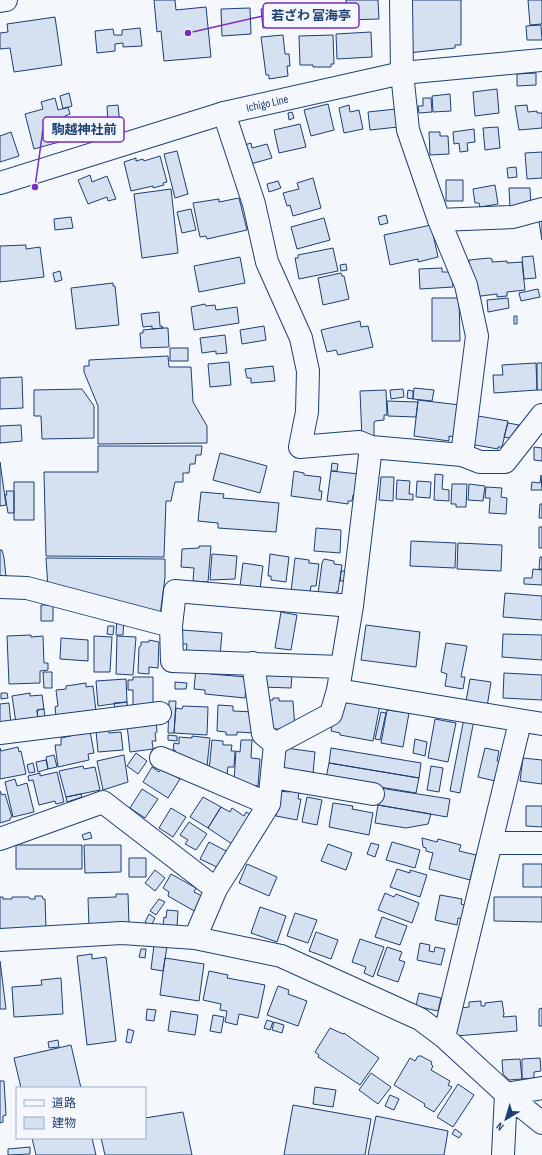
<svg xmlns="http://www.w3.org/2000/svg" width="542" height="1155" font-family="'Sofia Sans Condensed','Noto Sans JP',sans-serif">
	<style>
		.building { fill: #d5e0f0; stroke: #1d3f73 }
		.lines { fill: none; stroke-linecap: round; stroke-linejoin: round }
		.minor-casing { stroke: #1d3f73; stroke-width: 24 }
		.highway-casing { stroke: #1d3f73; stroke-width: 24 }
		.minor { stroke: #f4f7fb; stroke-width: 22 }
		.highway { stroke: #f4f7fb; stroke-width: 22 }
		.labels { text-anchor: middle; stroke-width: 3; stroke-linejoin: round; paint-order: stroke }
		.street-label { font-size: 12px; fill: #1d3f73; stroke: #f4f7fb }
		.leader { fill: none; stroke: #7b2cbf; stroke-width: 1.5 }
		.callout-dot { fill: #7b2cbf; stroke: #f4f7fb; stroke-width: 1.5 }
		.callout { fill: #f4f7fb; stroke: #7b2cbf; stroke-width: 1.5 }
		.callout-label { font-size: 13px; text-anchor: middle; font-weight: bold; fill: #1d3f73 }
	</style>
	<rect width="100%" height="100%" fill="#f4f7fb"/>
	<!-- building -->
	<path class="building" d="M 154,0 L 175,0 L 176,10 L 206,7 L 211,57 L 164,61 L 161,31 L 157,32 Z
		M 346,0 L 378,0 L 379,19 L 346,20 Z
		M 408,0 L 461,0 L 461,45 L 455,45 L 455,48 L 408,53 Z
		M 528,0 L 542,0 L 542,24 L 530,25 Z
		M 274,6 L 285,6 L 287,26 L 263,28 L 261,9 L 274,9 Z
		M 250,8 L 251,34 L 222,36 L 221,9 Z
		M 55,17 L 62,65 L 14,72 L 10,48 L 0,49 L 0,33 L 8,32 L 7,24 Z
		M 541,25 L 542,40 L 527,40 L 526,26 Z
		M 140,28 L 142,46 L 123,47 L 123,43 L 115,44 L 115,51 L 97,53 L 95,31 L 113,29 L 114,35 L 122,35 L 122,30 Z
		M 371,32 L 372,57 L 337,59 L 336,34 Z
		M 283,35 L 285,54 L 289,54 L 290,66 L 287,66 L 288,76 L 269,79 L 269,75 L 266,75 L 261,37 Z
		M 333,35 L 334,64 L 331,64 L 331,67 L 313,67 L 313,65 L 300,65 L 299,36 Z
		M 536,73 L 536,85 L 517,86 L 517,74 Z
		M 497,89 L 499,113 L 475,116 L 473,92 Z
		M 69,93 L 72,106 L 63,109 L 60,96 Z
		M 450,94 L 451,111 L 433,112 L 432,96 Z
		M 55,98 L 58,110 L 68,107 L 70,114 L 65,116 L 67,123 L 54,127 L 59,142 L 34,149 L 25,114 L 43,109 L 41,102 Z
		M 423,98 L 431,98 L 432,112 L 419,113 L 418,106 L 423,106 Z
		M 328,104 L 334,130 L 311,136 L 304,110 Z
		M 118,105 L 120,124 L 108,124 L 107,106 Z
		M 349,105 L 350,112 L 359,110 L 363,129 L 344,133 L 339,108 Z
		M 527,105 L 528,112 L 537,111 L 537,113 L 542,113 L 542,128 L 519,130 L 515,106 Z
		M 396,109 L 398,127 L 370,130 L 368,112 Z
		M 292,112 L 294,118 L 289,120 L 288,113 Z
		M 300,124 L 306,147 L 279,153 L 274,130 Z
		M 498,127 L 500,148 L 485,150 L 483,128 Z
		M 474,129 L 475,142 L 467,143 L 468,151 L 460,152 L 459,143 L 454,144 L 453,132 Z
		M 11,132 L 19,156 L 0,162 L 0,136 Z
		M 429,132 L 440,132 L 440,136 L 448,136 L 449,154 L 430,155 Z
		M 251,143 L 252,148 L 267,144 L 272,158 L 247,165 L 241,146 Z
		M 177,151 L 188,194 L 175,198 L 164,154 Z
		M 542,152 L 542,178 L 527,179 L 525,153 Z
		M 160,156 L 167,182 L 163,183 L 164,185 L 153,188 L 153,186 L 131,191 L 124,162 L 136,158 L 136,161 L 143,159 L 144,161 Z
		M 516,167 L 517,177 L 508,178 L 507,168 Z
		M 90,175 L 92,182 L 107,176 L 116,199 L 108,201 L 107,197 L 88,204 L 78,180 Z
		M 313,178 L 321,208 L 293,216 L 290,205 L 287,206 L 283,193 L 299,189 L 297,183 Z
		M 446,180 L 463,180 L 463,201 L 446,201 Z
		M 278,181 L 281,188 L 269,192 L 267,184 Z
		M 495,185 L 498,204 L 480,207 L 479,203 L 475,203 L 473,189 Z
		M 509,188 L 530,188 L 531,206 L 510,208 Z
		M 171,189 L 178,253 L 142,258 L 134,194 Z
		M 239,198 L 247,230 L 207,239 L 206,236 L 200,237 L 193,203 L 219,199 L 219,202 Z
		M 191,209 L 196,230 L 182,233 L 177,212 Z
		M 386,215 L 388,223 L 380,225 L 378,217 Z
		M 538,216 L 542,216 L 542,240 Z
		M 71,217 L 73,228 L 55,230 L 54,219 Z
		M 324,218 L 330,240 L 297,249 L 291,227 Z
		M 431,225 L 438,257 L 418,262 L 418,259 L 390,265 L 384,235 Z
		M 26,245 L 26,249 L 40,247 L 44,277 L 0,282 L 0,246 Z
		M 333,248 L 338,271 L 299,279 L 295,258 L 298,258 L 298,255 Z
		M 533,256 L 536,278 L 524,279 L 522,257 Z
		M 240,257 L 245,283 L 199,292 L 194,266 Z
		M 489,258 L 492,259 L 492,262 L 507,261 L 507,263 L 522,262 L 525,290 L 507,292 L 507,296 L 497,297 L 497,294 L 473,297 L 469,260 Z
		M 346,264 L 347,270 L 341,271 L 340,265 Z
		M 442,268 L 442,272 L 452,272 L 453,287 L 420,289 L 419,269 Z
		M 60,271 L 62,280 L 55,282 L 53,273 Z
		M 341,273 L 342,276 L 344,276 L 349,299 L 323,305 L 318,278 Z
		M 113,283 L 113,286 L 115,286 L 119,325 L 76,329 L 71,288 Z
		M 538,289 L 540,297 L 521,301 L 519,293 Z
		M 432,298 L 459,298 L 460,341 L 432,341 Z
		M 508,298 L 509,308 L 488,312 L 487,300 Z
		M 205,304 L 206,306 L 215,305 L 216,310 L 237,307 L 239,323 L 194,330 L 191,307 Z
		M 159,312 L 160,326 L 162,326 L 163,328 L 152,329 L 152,326 L 143,327 L 141,314 Z
		M 514,316 L 517,316 L 517,324 L 514,324 Z
		M 360,321 L 361,327 L 368,326 L 373,347 L 338,355 L 336,350 L 327,352 L 321,330 Z
		M 264,326 L 266,340 L 242,344 L 240,330 Z
		M 163,328 L 168,328 L 169,347 L 141,348 L 140,333 L 143,333 L 143,330 Z
		M 225,335 L 227,353 L 216,354 L 216,351 L 202,353 L 200,338 Z
		M 170,348 L 188,348 L 188,361 L 170,361 Z
		M 168,356 L 169,367 L 191,367 L 193,402 L 207,426 L 207,443 L 98,444 L 98,406 L 84,372 L 84,366 L 89,366 L 89,360 Z
		M 229,362 L 231,385 L 210,387 L 208,364 Z
		M 536,363 L 537,390 L 494,393 L 493,375 L 503,375 L 502,365 Z
		M 537,363 L 542,363 L 542,390 L 537,390 Z
		M 273,366 L 275,381 L 251,383 L 251,378 L 247,378 L 245,369 Z
		M 22,377 L 23,408 L 0,409 L 0,378 Z
		M 414,388 L 434,390 L 432,401 L 413,399 Z
		M 82,389 L 94,406 L 94,438 L 42,439 L 41,416 L 34,416 L 34,390 Z
		M 403,389 L 404,397 L 391,399 L 390,390 Z
		M 386,390 L 387,415 L 384,415 L 384,420 L 375,421 L 374,423 L 374,439 L 362,439 L 360,391 Z
		M 408,390 L 413,391 L 413,399 L 407,398 Z
		M 418,400 L 460,405 L 456,437 L 449,436 L 449,441 L 414,436 Z
		M 387,401 L 418,402 L 416,417 L 388,416 Z
		M 472,415 L 508,421 L 502,447 L 498,447 L 498,449 L 470,444 Z
		M 508,423 L 519,425 L 510,438 L 504,437 Z
		M 21,425 L 22,441 L 0,443 L 0,426 Z
		M 98,446 L 202,446 L 201,455 L 196,455 L 195,464 L 190,464 L 189,473 L 183,473 L 183,482 L 175,482 L 171,501 L 166,501 L 164,557 L 46,556 L 44,472 L 98,472 Z
		M 534,447 L 542,448 L 542,461 L 534,460 Z
		M 220,453 L 267,466 L 260,493 L 213,480 Z
		M 0,462 L 6,505 L 0,506 Z
		M 332,463 L 338,464 L 337,471 L 331,471 Z
		M 294,471 L 304,473 L 304,475 L 321,477 L 319,491 L 322,491 L 321,500 L 291,496 Z
		M 331,471 L 359,474 L 356,496 L 353,495 L 352,501 L 348,501 L 348,504 L 327,501 Z
		M 435,474 L 443,475 L 442,489 L 449,490 L 449,501 L 434,500 Z
		M 541,475 L 542,490 L 531,490 L 532,482 L 540,483 Z
		M 381,477 L 394,477 L 393,501 L 379,500 Z
		M 397,480 L 410,481 L 409,494 L 413,494 L 413,500 L 396,499 Z
		M 417,481 L 431,482 L 430,498 L 416,497 Z
		M 14,482 L 34,482 L 34,520 L 14,520 Z
		M 452,484 L 467,484 L 466,507 L 456,507 L 456,504 L 451,504 Z
		M 469,484 L 485,486 L 483,501 L 468,500 Z
		M 486,487 L 502,488 L 501,497 L 507,498 L 506,514 L 489,513 L 490,498 L 485,498 Z
		M 6,491 L 14,491 L 14,513 L 8,513 L 5,495 L 7,495 Z
		M 201,492 L 224,494 L 223,498 L 279,503 L 276,532 L 218,528 L 218,523 L 198,521 Z
		M 540,504 L 542,504 L 542,518 L 539,518 Z
		M 539,527 L 542,527 L 542,548 L 539,548 Z
		M 316,528 L 341,530 L 340,553 L 314,551 Z
		M 411,541 L 456,543 L 455,568 L 410,566 Z
		M 458,543 L 502,545 L 501,571 L 457,569 Z
		M 199,546 L 211,546 L 208,582 L 193,581 L 194,568 L 181,567 L 182,549 L 199,548 Z
		M 0,550 L 2,550 L 4,558 L 6,576 L 0,577 Z
		M 212,554 L 237,556 L 235,579 L 210,580 Z
		M 270,554 L 289,557 L 286,582 L 271,580 L 271,576 L 268,576 Z
		M 540,557 L 542,557 L 542,569 L 539,569 Z
		M 46,558 L 165,559 L 165,577 L 160,616 L 48,588 Z
		M 295,558 L 309,560 L 309,563 L 319,564 L 316,586 L 311,586 L 310,593 L 291,592 Z
		M 324,559 L 334,561 L 334,564 L 342,565 L 338,592 L 336,592 L 335,597 L 318,594 L 322,563 Z
		M 243,563 L 263,566 L 260,589 L 240,586 Z
		M 533,569 L 542,570 L 542,585 L 524,584 L 524,578 L 532,578 Z
		M 341,571 L 346,571 L 345,581 L 340,581 Z
		M 505,593 L 542,596 L 542,620 L 503,617 Z
		M 41,605 L 53,605 L 53,621 L 41,621 Z
		M 281,612 L 297,615 L 291,650 L 275,648 Z
		M 117,618 L 124,619 L 123,635 L 116,635 Z
		M 366,625 L 420,632 L 416,667 L 361,660 Z
		M 108,626 L 114,626 L 113,635 L 107,634 Z
		M 182,630 L 222,633 L 220,655 L 186,653 L 187,644 L 181,644 Z
		M 503,634 L 542,635 L 542,660 L 502,657 Z
		M 31,635 L 31,637 L 43,636 L 44,663 L 48,663 L 48,670 L 40,671 L 40,683 L 9,684 L 7,636 Z
		M 94,636 L 112,637 L 110,672 L 94,672 Z
		M 117,636 L 136,637 L 133,675 L 116,674 Z
		M 61,638 L 88,640 L 88,661 L 60,659 Z
		M 149,640 L 159,642 L 158,668 L 149,667 L 149,674 L 138,673 L 139,647 L 141,646 L 141,642 L 149,642 Z
		M 446,643 L 467,646 L 461,677 L 465,677 L 463,689 L 445,686 L 447,674 L 441,672 Z
		M 196,668 L 210,669 L 210,674 L 247,677 L 245,698 L 205,694 L 205,690 L 194,689 Z
		M 43,672 L 52,672 L 52,688 L 44,688 Z
		M 504,673 L 542,675 L 542,700 L 503,698 Z
		M 262,674 L 292,675 L 291,688 L 262,687 Z
		M 133,677 L 153,677 L 153,706 L 133,705 L 133,690 L 128,690 L 128,680 L 133,680 Z
		M 126,679 L 127,702 L 98,706 L 96,681 Z
		M 470,679 L 491,682 L 487,707 L 466,701 Z
		M 175,682 L 187,683 L 186,689 L 175,689 Z
		M 86,683 L 86,687 L 93,686 L 96,711 L 56,716 L 55,707 L 58,706 L 56,690 L 66,689 L 66,686 Z
		M 1,693 L 7,693 L 8,698 L 1,699 Z
		M 30,693 L 30,696 L 42,695 L 44,709 L 37,710 L 38,720 L 16,723 L 12,696 Z
		M 273,698 L 279,698 L 279,701 L 293,701 L 295,729 L 265,729 L 262,701 L 273,700 Z
		M 342,698 L 380,705 L 373,741 L 340,735 L 340,733 L 331,731 L 336,704 Z
		M 169,701 L 176,701 L 174,733 L 168,733 Z
		M 127,702 L 128,709 L 115,710 L 114,703 Z
		M 9,703 L 11,724 L 0,726 L 0,704 Z
		M 218,705 L 233,706 L 233,711 L 255,712 L 254,733 L 237,732 L 237,735 L 226,735 L 226,732 L 217,731 Z
		M 183,706 L 208,707 L 207,735 L 174,733 L 176,708 L 182,709 Z
		M 44,709 L 45,719 L 38,720 L 37,710 Z
		M 387,710 L 409,713 L 403,747 L 381,743 Z
		M 381,712 L 386,713 L 380,740 L 375,739 Z
		M 464,718 L 474,720 L 460,793 L 450,791 Z
		M 156,719 L 157,732 L 155,733 L 156,741 L 152,741 L 153,749 L 130,752 L 127,725 Z
		M 435,719 L 456,723 L 448,762 L 428,758 Z
		M 108,730 L 109,733 L 121,732 L 123,750 L 98,752 L 96,731 Z
		M 90,731 L 94,753 L 88,754 L 89,760 L 58,767 L 55,745 L 61,745 L 61,738 L 71,736 L 70,734 Z
		M 168,735 L 177,736 L 177,741 L 168,740 Z
		M 192,736 L 210,738 L 207,766 L 175,754 L 175,750 L 173,750 L 174,743 L 179,744 L 179,737 L 192,738 Z
		M 415,739 L 427,742 L 425,756 L 413,753 Z
		M 212,740 L 223,741 L 223,745 L 232,745 L 231,751 L 235,751 L 234,767 L 228,767 L 227,775 L 209,770 Z
		M 241,740 L 252,740 L 251,758 L 260,759 L 258,786 L 240,785 L 234,781 L 236,751 L 240,752 Z
		M 18,747 L 19,752 L 21,751 L 26,774 L 0,779 L 0,748 L 1,751 Z
		M 286,748 L 315,752 L 313,773 L 283,769 Z
		M 331,748 L 421,763 L 419,778 L 329,763 Z
		M 485,748 L 499,751 L 497,761 L 500,762 L 495,781 L 478,777 Z
		M 136,753 L 147,761 L 138,774 L 127,766 Z
		M 54,755 L 57,767 L 48,769 L 46,757 Z
		M 124,755 L 128,782 L 103,790 L 97,761 Z
		M 523,758 L 542,760 L 542,784 L 520,781 Z
		M 46,760 L 48,769 L 38,772 L 36,762 Z
		M 33,763 L 35,772 L 29,773 L 27,765 Z
		M 329,763 L 419,778 L 416,793 L 326,778 Z
		M 83,766 L 84,769 L 95,767 L 100,790 L 66,797 L 59,771 Z
		M 431,766 L 443,768 L 439,792 L 427,790 Z
		M 152,767 L 159,772 L 162,768 L 180,779 L 168,798 L 143,782 Z
		M 57,772 L 64,802 L 56,804 L 55,801 L 39,805 L 33,780 L 29,781 L 28,776 L 40,773 L 40,776 Z
		M 15,779 L 17,786 L 27,783 L 34,812 L 13,817 L 5,782 Z
		M 380,788 L 450,799 L 447,817 L 378,805 Z
		M 142,789 L 158,799 L 145,818 L 130,808 Z
		M 289,789 L 299,791 L 298,799 L 301,799 L 297,820 L 276,816 L 279,791 L 289,792 Z
		M 0,791 L 2,795 L 5,794 L 12,817 L 10,818 L 10,820 L 0,823 Z
		M 81,794 L 82,797 L 67,802 L 66,797 Z
		M 203,797 L 221,807 L 208,828 L 190,817 Z
		M 307,797 L 322,800 L 317,825 L 302,822 Z
		M 333,803 L 353,806 L 352,809 L 373,813 L 369,835 L 329,827 Z
		M 378,805 L 431,814 L 428,824 L 406,828 L 375,823 Z
		M 526,806 L 542,806 L 542,827 L 526,826 Z
		M 221,807 L 230,812 L 232,808 L 244,816 L 246,812 L 250,814 L 232,844 L 208,828 Z
		M 171,808 L 186,817 L 173,837 L 159,828 Z
		M 189,822 L 207,834 L 196,850 L 185,844 L 188,840 L 180,835 Z
		M 90,832 L 92,838 L 84,840 L 82,835 Z
		M 422,838 L 437,842 L 438,839 L 461,845 L 459,851 L 476,855 L 470,880 L 429,869 L 433,853 L 426,851 L 426,848 L 423,847 Z
		M 209,842 L 228,852 L 219,868 L 200,859 Z
		M 392,842 L 420,850 L 415,868 L 386,860 Z
		M 371,843 L 379,845 L 375,857 L 367,854 Z
		M 328,844 L 352,853 L 346,870 L 321,861 Z
		M 16,845 L 82,845 L 82,869 L 16,869 Z
		M 84,845 L 121,845 L 121,872 L 85,873 Z
		M 129,858 L 146,858 L 146,877 L 129,877 Z
		M 247,864 L 277,877 L 269,896 L 239,883 Z
		M 523,864 L 542,864 L 542,887 L 523,887 Z
		M 397,869 L 410,873 L 410,870 L 427,875 L 420,897 L 390,887 Z
		M 155,870 L 165,878 L 155,891 L 145,883 Z
		M 171,874 L 196,888 L 194,892 L 204,897 L 196,912 L 168,896 L 169,892 L 163,888 Z
		M 385,893 L 394,897 L 396,894 L 419,903 L 412,923 L 378,910 Z
		M 116,894 L 128,894 L 129,926 L 89,927 L 88,898 L 116,897 Z
		M 440,895 L 462,899 L 461,904 L 467,906 L 464,919 L 458,918 L 457,925 L 435,920 Z
		M 35,896 L 42,896 L 43,899 L 45,899 L 46,928 L 0,929 L 0,897 L 3,897 L 3,899 L 12,899 L 12,897 L 29,897 L 30,899 L 35,899 Z
		M 494,897 L 542,897 L 542,922 L 494,921 Z
		M 159,899 L 165,902 L 156,915 L 150,911 Z
		M 260,907 L 286,916 L 277,942 L 251,933 Z
		M 167,910 L 178,911 L 177,927 L 163,926 L 164,917 L 166,918 Z
		M 295,913 L 317,920 L 308,943 L 287,936 Z
		M 149,914 L 155,918 L 151,926 L 145,922 Z
		M 382,917 L 407,926 L 400,945 L 375,937 Z
		M 316,932 L 338,940 L 331,959 L 309,951 Z
		M 360,939 L 384,947 L 373,977 L 364,973 L 366,967 L 352,962 Z
		M 420,943 L 430,945 L 429,951 L 434,952 L 435,947 L 445,949 L 441,965 L 417,960 Z
		M 154,945 L 167,947 L 163,971 L 151,969 Z
		M 387,947 L 402,952 L 399,960 L 405,962 L 398,982 L 377,975 Z
		M 141,949 L 146,949 L 145,958 L 139,957 Z
		M 92,954 L 92,959 L 106,957 L 116,1041 L 87,1045 L 77,956 Z
		M 165,958 L 204,964 L 199,1001 L 160,995 Z
		M 0,961 L 6,1009 L 0,1009 Z
		M 209,971 L 228,975 L 227,978 L 265,985 L 258,1018 L 239,1014 L 237,1025 L 225,1022 L 227,1011 L 220,1010 L 221,1004 L 203,1000 Z
		M 61,978 L 63,1014 L 14,1017 L 12,987 L 42,985 L 41,980 Z
		M 278,986 L 289,990 L 288,994 L 307,1001 L 298,1026 L 267,1015 Z
		M 419,993 L 441,998 L 438,1011 L 416,1006 Z
		M 481,1001 L 481,1006 L 485,1006 L 485,1003 L 502,1001 L 504,1014 L 503,1017 L 516,1016 L 517,1031 L 456,1036 L 460,1008 L 469,1007 L 469,1002 Z
		M 542,1008 L 542,1026 L 539,1026 L 539,1009 Z
		M 147,1009 L 156,1010 L 154,1021 L 146,1020 Z
		M 171,1011 L 198,1015 L 195,1035 L 168,1031 Z
		M 213,1015 L 224,1017 L 221,1033 L 210,1031 Z
		M 267,1020 L 273,1022 L 270,1030 L 264,1028 Z
		M 274,1022 L 284,1025 L 282,1033 L 272,1030 Z
		M 330,1028 L 343,1034 L 344,1033 L 379,1058 L 360,1085 L 318,1057 L 319,1055 L 315,1052 Z
		M 128,1029 L 134,1031 L 131,1043 L 126,1042 Z
		M 58,1040 L 59,1047 L 49,1048 L 48,1042 Z
		M 71,1045 L 81,1088 L 21,1088 L 14,1058 Z
		M 418,1056 L 421,1056 L 432,1062 L 431,1064 L 433,1066 L 431,1070 L 450,1081 L 448,1085 L 452,1087 L 434,1112 L 424,1106 L 425,1104 L 394,1085 L 410,1058 L 415,1061 Z
		M 540,1058 L 541,1071 L 534,1072 L 534,1078 L 522,1079 L 522,1059 Z
		M 520,1059 L 522,1079 L 509,1080 L 503,1074 L 502,1060 Z
		M 371,1073 L 391,1087 L 378,1104 L 359,1090 Z
		M 0,1081 L 4,1081 L 6,1115 L 3,1116 L 3,1122 L 0,1123 Z
		M 458,1084 L 474,1095 L 453,1127 L 437,1117 Z
		M 315,1087 L 336,1090 L 333,1107 L 313,1104 Z
		M 390,1095 L 399,1099 L 394,1110 L 385,1106 Z
		M 293,1105 L 371,1119 L 365,1155 L 284,1155 Z
		M 183,1112 L 192,1155 L 105,1155 L 101,1138 L 145,1138 L 145,1118 Z
		M 376,1116 L 448,1131 L 444,1155 L 368,1155 Z
		M 455,1129 L 462,1134 L 459,1138 L 452,1134 Z
		M 32,1138 L 92,1138 L 96,1155 L 36,1155 Z
		M 30,1147 L 30,1154 L 8,1155 L 8,1149 Z"/>
	<g class="lines">
		<defs>
			<path id="minor" d="M 401,0 L 402,73 L 408,130 L 439,220 L 466,285 L 477,336 L 462,455
				M 0,1 L 6,0
				M 224,113 L 254,204 L 267,262 L 301,338 L 308,371 L 307,412 L 300,447 L 359,442 L 371,447
				M 439,220 L 513,217 L 542,209
				M 0,587 L 27,588 L 171,626
				M 253,663 L 263,734 L 275,744
				M 341,667 L 172,661 L 171,626 L 175,591 L 352,606
				M 338,690 L 542,724
				M 0,733 L 160,713
				M 161,758 L 269,804
				M 272,777 L 373,794
				M 0,839 L 103,802 L 216,889
				M 491,843 L 542,843
				M 195,938 L 216,889 L 269,804 L 275,744 L 331,714 L 338,690 L 352,606 L 371,447 L 462,455 L 480,462 L 505,462 L 542,415
				M 0,940 L 122,933 L 195,938 L 281,956 L 420,1019 L 444,1037 L 506,1094 L 542,1123
				M 444,1037 L 520,722
				M 506,1094 L 542,1088
				M 503,1155 L 506,1094"/>
			<g id="highway">
				<path id="s1" d="M 0,183 L 224,113 L 402,73 L 542,60"/>
			</g>
		</defs>
		<!-- minor casing -->
		<use href="#minor" class="minor-casing"/>
		<!-- highway casing -->
		<use href="#highway" class="highway-casing"/>
		<!-- minor -->
		<use href="#minor" class="minor"/>
		<!-- highway -->
		<use href="#highway" class="highway"/>
	</g>
	<g class="labels">
		<!-- street labels -->
		<g class="street-label">
			<text dy="4" stroke="none"><textPath href="#s1" startOffset="279">Ichigo Line</textPath></text>
		</g>
	</g>
	<!-- callouts -->
	<path class="leader" d="M188 33L263 16M35 187L43 129"/>
	<g class="callout-dot">
		<circle cx="188" cy="33" r="4"/>
		<circle cx="35" cy="187" r="4"/>
	</g>
	<g class="callout">
		<rect x="263" y="3" width="96" height="25" rx="4"/>
		<rect x="43" y="117" width="81" height="25" rx="4"/>
	</g>
	<g class="callout-label">
		<text x="311" y="20">若ざわ 富海亭</text>
		<text x="84" y="134">駒越神社前</text>
	</g>
	<!-- legend -->
	<rect x="16" y="1087" width="130" height="52" fill="#f4f7fb" stroke="#9eadc5"/>
	<rect x="24" y="1100" width="20" height="6" fill="#f4f7fb" stroke="#9eadc5"/>
	<text x="52" y="1107" font-size="12" fill="#1d3f73">道路</text>
	<rect x="24" y="1117" width="20" height="12" fill="#d5e0f0" stroke="#9eadc5"/>
	<text x="52" y="1127" font-size="12" fill="#1d3f73">建物</text>
	<!-- north arrow -->
	<g transform="translate(506 1119) rotate(218)" stroke="#f4f7fb" stroke-width="3" paint-order="stroke">
	<path d="M0-3L7 15L0 10L-7 15Z" fill="#1d3f73"/>
	<text y="-6" font-size="11" font-weight="bold" text-anchor="middle" fill="#1d3f73">N</text>
	</g>
</svg>
